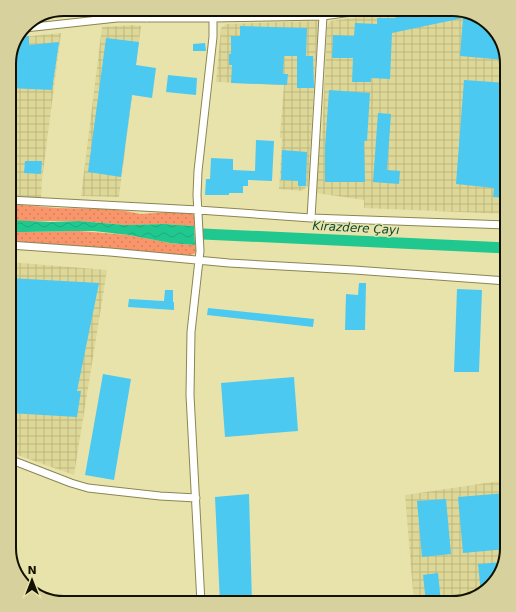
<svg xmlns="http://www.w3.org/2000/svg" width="516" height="612" font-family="'DejaVu Sans',sans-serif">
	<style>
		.industrial { fill: url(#industrial-grid) }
		.grass { fill: url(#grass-dots) }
		.water { fill: url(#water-waves) }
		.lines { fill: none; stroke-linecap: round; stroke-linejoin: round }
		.river { stroke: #20c88f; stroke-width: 11 }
		.building { fill: #4bc9f1 }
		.minor-casing { stroke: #8b8651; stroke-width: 9 }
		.minor { stroke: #fff; stroke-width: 7 }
		.labels { text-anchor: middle; stroke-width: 3; stroke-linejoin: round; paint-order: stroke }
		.water-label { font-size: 12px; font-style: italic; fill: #074831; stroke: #e8e3ab }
		.rim { fill: none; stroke: #131100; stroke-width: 2 }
	</style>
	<defs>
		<pattern id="industrial-grid" width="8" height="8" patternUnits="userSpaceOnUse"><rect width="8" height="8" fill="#ddd798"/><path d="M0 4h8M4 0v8" fill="none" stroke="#bdb881"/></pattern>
		<pattern id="grass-dots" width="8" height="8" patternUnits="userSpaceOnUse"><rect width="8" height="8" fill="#f9956b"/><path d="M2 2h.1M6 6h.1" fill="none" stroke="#d57f5b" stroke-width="1.8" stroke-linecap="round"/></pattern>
		<pattern id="water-waves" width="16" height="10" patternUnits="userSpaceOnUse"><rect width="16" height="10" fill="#20c88f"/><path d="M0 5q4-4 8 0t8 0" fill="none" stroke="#1cab7a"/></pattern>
	</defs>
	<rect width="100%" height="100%" fill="#e8e3ab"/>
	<!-- industrial -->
	<path class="industrial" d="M 385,9 L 455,9 L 476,15 L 496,31 L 507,64 L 507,214 L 364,208 L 364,200 L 316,193 L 319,138 L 322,138 L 327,27 L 330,21 L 374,15 L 385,14 Z
		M 318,21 L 308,186 L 302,191 L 279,189 L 282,138 L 280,138 L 281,122 L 284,85 L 216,82 L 221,28 L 226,24 Z
		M 133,25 L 141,26 L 119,197 L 81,196 L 102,27 Z
		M 61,33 L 42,180 L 41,198 L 9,197 L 9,61 L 21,37 Z
		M 9,262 L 107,270 L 74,475 L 9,452 Z
		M 507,480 L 507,548 L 501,572 L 485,592 L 452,603 L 414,603 L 405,495 Z"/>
	<!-- grass -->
	<path class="grass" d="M 9,204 L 57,208 L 109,209 L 125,211 L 141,214 L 167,212 L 185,213 L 194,214 L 194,226 L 164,224 L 126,225 L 79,221 L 13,221 L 9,220 Z
		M 79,231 L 129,235 L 170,243 L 195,245 L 196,252 L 194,254 L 185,256 L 95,247 L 9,241 L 9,232 L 24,232 Z"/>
	<!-- water -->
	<path class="water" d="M 9,220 L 51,222 L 79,221 L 126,225 L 164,224 L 194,226 L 195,245 L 170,243 L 129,235 L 94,231 L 79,231 L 24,232 L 9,232 Z"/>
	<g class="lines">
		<!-- river -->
		<path class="river" d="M 203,234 L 507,248"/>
	</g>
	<!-- building -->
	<path class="building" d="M 430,9 L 455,9 L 476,15 L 496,31 L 505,60 L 460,56 L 463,18 L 392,33 L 390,79 L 371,78 L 371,82 L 352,82 L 353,58 L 332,58 L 333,35 L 354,36 L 355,23 L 377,24 L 377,18 L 396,18 L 395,13 Z
		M 240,26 L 307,28 L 306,56 L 313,56 L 314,88 L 297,88 L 297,56 L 284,56 L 283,74 L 288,74 L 287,85 L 231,83 L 232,65 L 229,65 L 229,54 L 231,54 L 231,36 L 240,36 Z
		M 29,36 L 29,45 L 59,42 L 52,90 L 9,88 L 9,61 L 21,37 Z
		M 106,38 L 139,42 L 136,65 L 156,68 L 152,98 L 132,95 L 121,177 L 88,172 Z
		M 205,43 L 206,51 L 193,51 L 193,44 Z
		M 168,75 L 197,78 L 196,95 L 166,92 Z
		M 464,80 L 507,83 L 507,198 L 493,197 L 494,188 L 456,184 Z
		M 329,90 L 370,93 L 367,141 L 364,141 L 365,182 L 325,182 L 325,147 Z
		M 378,113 L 391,114 L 387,170 L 400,171 L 399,184 L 373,182 Z
		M 256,140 L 274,141 L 272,181 L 248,180 L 248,186 L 243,186 L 243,193 L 229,193 L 229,195 L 205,195 L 206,179 L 210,179 L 211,158 L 233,159 L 233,170 L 255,171 Z
		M 282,150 L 307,152 L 306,186 L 298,186 L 298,181 L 281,180 Z
		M 25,161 L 42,161 L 41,174 L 24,173 Z
		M 9,278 L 99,283 L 77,391 L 81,391 L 77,417 L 9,413 Z
		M 359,283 L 366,283 L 365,330 L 345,330 L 346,294 L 358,295 Z
		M 457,289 L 482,290 L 479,372 L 454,372 Z
		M 165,290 L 173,290 L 173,302 L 174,302 L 174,310 L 128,307 L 129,299 L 164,301 Z
		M 208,308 L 314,319 L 313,327 L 207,315 Z
		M 103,374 L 131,379 L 114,480 L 85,475 Z
		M 294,377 L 298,431 L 225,437 L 221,383 Z
		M 507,493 L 507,549 L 463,553 L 458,497 Z
		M 249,494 L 252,603 L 220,603 L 215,497 Z
		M 446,499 L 451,554 L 422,557 L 417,501 Z
		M 504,562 L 501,572 L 485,592 L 481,593 L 478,564 Z
		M 438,573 L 441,603 L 426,603 L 423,575 Z"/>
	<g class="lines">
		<defs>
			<path id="minor" d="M 142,9 L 147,18
				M 25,28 L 117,18 L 213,18 L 323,16 L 373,9
				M 9,200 L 198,210 L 311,218 L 507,225
				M 311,218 L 323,16
				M 9,245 L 110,252 L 229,263 L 354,270 L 507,281
				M 9,459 L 71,483 L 88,488 L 160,496 L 196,498
				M 201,603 L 190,395 L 191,332 L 200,251 L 197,195 L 198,171 L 213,37 L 213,18 L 211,9"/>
		</defs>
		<!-- minor casing -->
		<use href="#minor" class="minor-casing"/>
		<!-- minor -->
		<use href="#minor" class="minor"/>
	</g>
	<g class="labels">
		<!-- water labels -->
		<g class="water-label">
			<text transform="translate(356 228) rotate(3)" y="4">Kirazdere Çayı</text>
		</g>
	</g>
	<!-- crop -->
	<path d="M0 0H516V612H0ZM64 16H452A48 48 0 0 1 500 64V548A48 48 0 0 1 452 596H64A48 48 0 0 1 16 548V64A48 48 0 0 1 64 16Z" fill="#d7d29d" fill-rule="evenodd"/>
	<path class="rim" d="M64 16H452A48 48 0 0 1 500 64V548A48 48 0 0 1 452 596H64A48 48 0 0 1 16 548V64A48 48 0 0 1 64 16Z"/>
	<!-- north arrow -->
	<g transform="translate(32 580)" stroke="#e8e3ab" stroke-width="3" paint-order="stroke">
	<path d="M0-3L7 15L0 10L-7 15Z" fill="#131100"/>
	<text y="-6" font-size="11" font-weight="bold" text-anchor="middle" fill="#131100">N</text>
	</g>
</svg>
